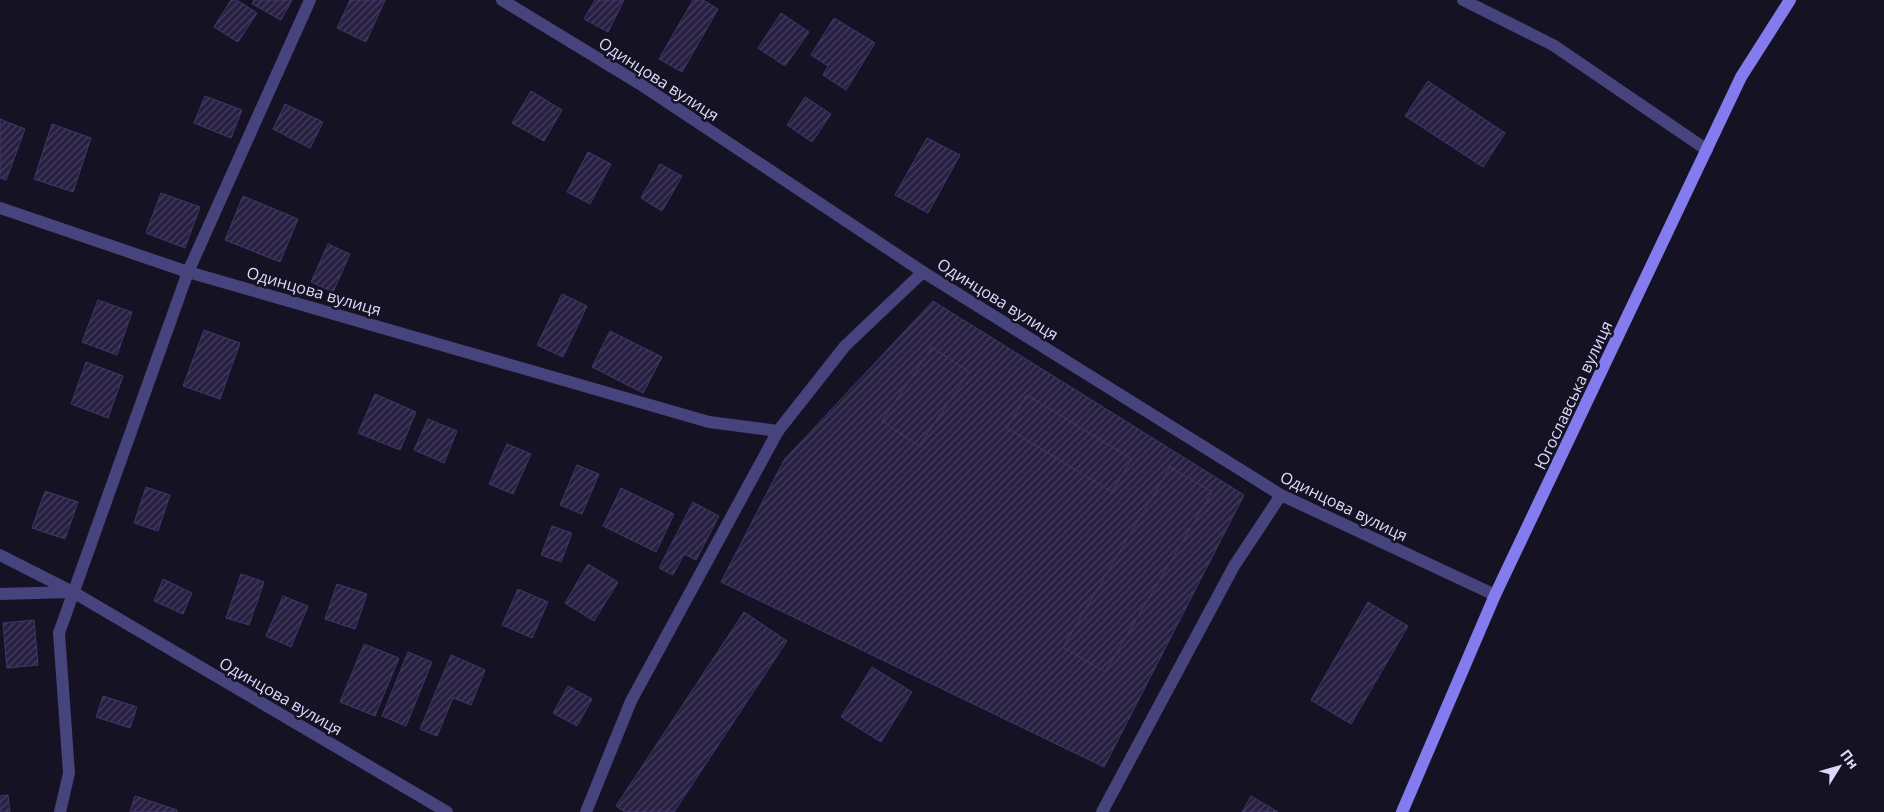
<svg xmlns="http://www.w3.org/2000/svg" width="1884" height="812" font-family="'Open Sans',sans-serif">
	<style>
		.building { fill: url(#building-hatch); stroke: #42356b }
		.lines { fill: none; stroke-linecap: round; stroke-linejoin: round }
		.lane { stroke: #47437d; stroke-width: 12 }
		.street { stroke: #47437d; stroke-width: 12 }
		.secondary { stroke: #847cee; stroke-width: 12 }
		.labels { text-anchor: middle; stroke-width: 5; stroke-linejoin: round; paint-order: stroke }
		.street-label { font-size: 16px; fill: #ded9fa; stroke: #151224 }
	</style>
	<defs>
		<pattern id="building-hatch" width="6" height="6" patternUnits="userSpaceOnUse" patternTransform="scale(1.25)"><rect width="6" height="6" fill="#282042"/><path d="M-1 1l2-2M0 6l6-6M5 7l2-2" fill="none" stroke="#47405e"/></pattern>
	</defs>
	<rect width="100%" height="100%" fill="#151224"/>
	<!-- building -->
	<path class="building" d="M 231,0 L 237,0 L 257,13 L 238,42 L 214,27 Z
		M 254,0 L 292,0 L 281,20 L 252,4 Z
		M 350,0 L 385,0 L 366,42 L 337,28 Z
		M 595,0 L 624,0 L 608,32 L 584,19 Z
		M 693,0 L 703,0 L 718,9 L 682,72 L 659,59 Z
		M 781,13 L 809,32 L 785,66 L 758,48 Z
		M 834,18 L 875,43 L 846,90 L 823,75 L 828,66 L 811,55 Z
		M 1428,81 L 1505,133 L 1483,167 L 1405,116 Z
		M 531,91 L 562,110 L 544,141 L 512,123 Z
		M 205,96 L 242,110 L 231,138 L 194,123 Z
		M 805,97 L 831,114 L 812,142 L 787,125 Z
		M 285,104 L 323,122 L 310,148 L 273,129 Z
		M 0,119 L 25,129 L 6,180 L 0,178 Z
		M 52,124 L 91,138 L 73,192 L 34,179 Z
		M 927,138 L 960,155 L 928,213 L 895,195 Z
		M 588,152 L 611,164 L 590,204 L 567,192 Z
		M 660,164 L 682,176 L 662,211 L 641,198 Z
		M 161,193 L 200,207 L 185,248 L 146,233 Z
		M 243,196 L 298,219 L 280,262 L 225,240 Z
		M 328,244 L 350,254 L 333,292 L 311,282 Z
		M 562,294 L 587,306 L 563,357 L 537,345 Z
		M 98,300 L 132,312 L 117,355 L 82,342 Z
		M 933,301 L 1244,495 L 1104,767 L 721,582 L 784,460 Z
		M 204,330 L 240,343 L 220,399 L 183,386 Z
		M 610,331 L 662,357 L 643,393 L 592,367 Z
		M 932,347 L 969,372 L 919,446 L 882,421 Z
		M 86,362 L 123,376 L 108,418 L 71,404 Z
		M 375,394 L 416,412 L 400,450 L 358,433 Z
		M 1027,395 L 1132,459 L 1112,492 L 1007,428 Z
		M 428,419 L 457,431 L 444,463 L 414,450 Z
		M 507,444 L 531,454 L 513,494 L 489,484 Z
		M 577,465 L 599,474 L 582,514 L 560,505 Z
		M 1170,467 L 1212,492 L 1105,672 L 1063,647 Z
		M 146,487 L 170,495 L 158,531 L 134,523 Z
		M 621,488 L 674,514 L 656,552 L 603,526 Z
		M 45,491 L 78,502 L 65,539 L 32,528 Z
		M 693,502 L 719,516 L 696,560 L 684,554 L 673,575 L 659,568 Z
		M 552,526 L 572,533 L 561,562 L 541,555 Z
		M 588,564 L 618,582 L 594,621 L 565,603 Z
		M 241,574 L 264,582 L 249,625 L 226,618 Z
		M 163,579 L 192,593 L 183,614 L 154,601 Z
		M 337,584 L 367,594 L 355,629 L 325,619 Z
		M 518,589 L 548,602 L 532,638 L 502,625 Z
		M 283,596 L 308,606 L 291,647 L 266,636 Z
		M 1368,602 L 1408,626 L 1351,724 L 1311,700 Z
		M 744,612 L 787,641 L 674,812 L 625,812 L 616,806 Z
		M 34,620 L 38,665 L 7,668 L 3,623 Z
		M 364,644 L 399,658 L 375,716 L 340,702 Z
		M 408,652 L 432,662 L 406,726 L 382,716 Z
		M 451,655 L 485,670 L 471,705 L 453,698 L 437,736 L 420,729 Z
		M 872,667 L 912,692 L 881,742 L 841,717 Z
		M 568,686 L 592,699 L 577,726 L 553,713 Z
		M 103,696 L 137,707 L 130,728 L 96,717 Z
		M 8,795 L 10,812 L 0,812 L 0,796 Z
		M 135,796 L 177,810 L 177,812 L 130,812 Z
		M 1251,796 L 1278,812 L 1242,812 Z"/>
	<g class="lines">
		<!-- lane -->
		<path class="lane" d="M 1463,0 L 1553,45 L 1707,150
			M 586,812 L 631,701 L 778,431 L 845,346 L 923,272"/>
		<!-- street -->
		<path class="street" d="M 502,0 L 640,84 L 923,272 L 1281,495 L 1495,595
			M 0,208 L 188,272 L 709,422 L 778,431
			M 0,555 L 73,592 L 447,812
			M 0,594 L 71,592
			M 60,812 L 69,773 L 59,633 L 188,272 L 310,0
			M 1102,812 L 1234,566 L 1281,495"/>
		<!-- secondary -->
		<path class="secondary" d="M 1402,812 L 1495,595 L 1741,77 L 1790,0"/>
	</g>
	<g class="labels">
		<!-- street labels -->
		<g class="street-label">
			<text transform="translate(659 79) rotate(33)" y="6">Одинцова вулиця</text>
			<text transform="translate(314 291) rotate(16)" y="6">Одинцова вулиця</text>
			<text transform="translate(998 299) rotate(32)" y="6">Одинцова вулиця</text>
			<text transform="translate(1573 395) rotate(-65)" y="6">Югославська вулиця</text>
			<text transform="translate(1344 506) rotate(26)" y="6">Одинцова вулиця</text>
			<text transform="translate(281 696) rotate(30)" y="6">Одинцова вулиця</text>
		</g>
	</g>
	<!-- north arrow -->
	<g transform="translate(1839 767) rotate(53)" stroke="#151224" stroke-width="4" paint-order="stroke">
	<path d="M0-4L9 19L0 12L-9 19Z" fill="#ded9fa"/>
	<text y="-8" font-size="14" font-weight="bold" text-anchor="middle" fill="#ded9fa">Пн</text>
	</g>
</svg>
